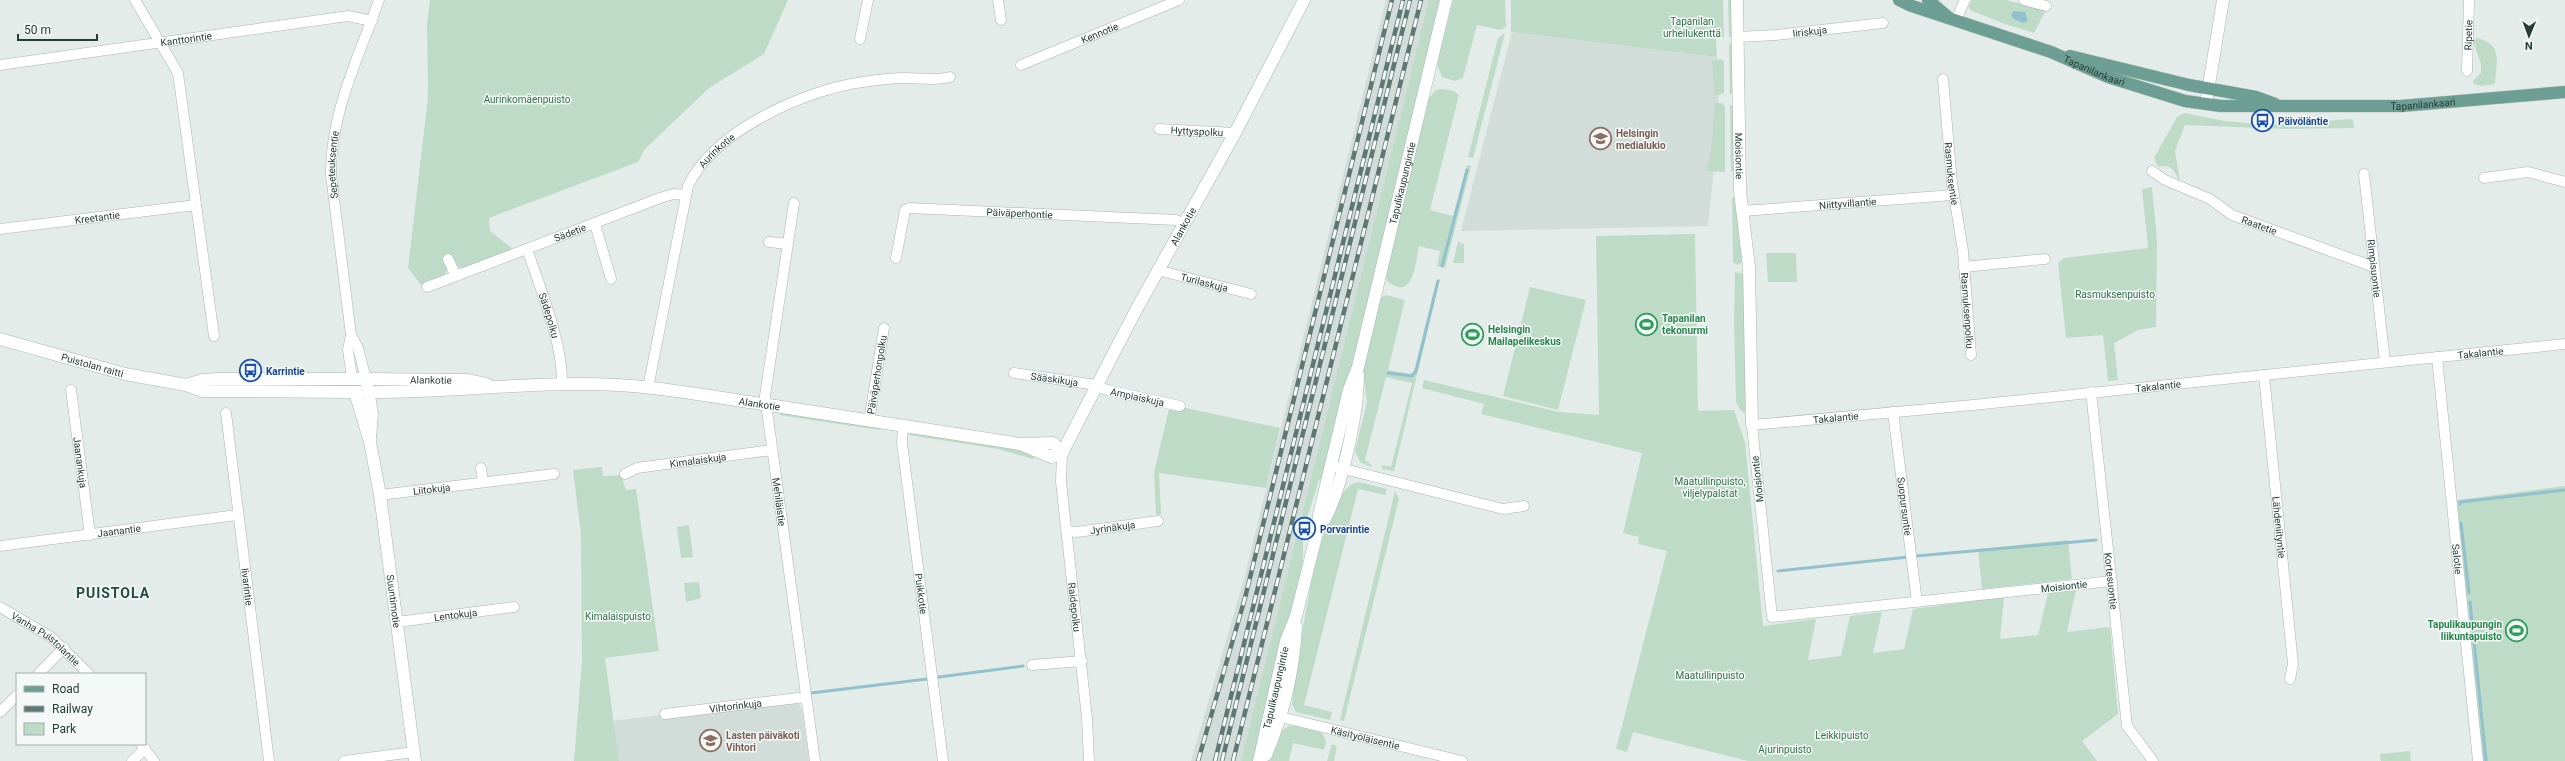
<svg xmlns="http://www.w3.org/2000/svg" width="2565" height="761" font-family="Roboto,sans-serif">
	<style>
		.built { fill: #d2dcd8 }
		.green { fill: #bedbc7 }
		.water { fill: #90c1cc }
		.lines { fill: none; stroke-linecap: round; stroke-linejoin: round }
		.stream { stroke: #90c1cc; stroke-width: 3 }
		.minor-casing { stroke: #a7b4b0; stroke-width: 11 }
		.tertiary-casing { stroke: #a7b4b0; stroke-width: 13 }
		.secondary-casing { stroke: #a3b7b1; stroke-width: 13 }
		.primary-casing { stroke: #c2c8c7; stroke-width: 13 }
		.minor { stroke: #fff; stroke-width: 10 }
		.tertiary { stroke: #fff; stroke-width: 12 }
		.secondary { stroke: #fff; stroke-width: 12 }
		.primary { stroke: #6c9e93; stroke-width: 12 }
		.rail-casing { stroke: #5f7772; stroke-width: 4.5 }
		.rail { stroke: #f4f9f7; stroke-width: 3; stroke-dasharray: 9; stroke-linecap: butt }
		.labels { text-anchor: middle; stroke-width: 3; stroke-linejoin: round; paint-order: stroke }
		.park-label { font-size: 10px; fill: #32704c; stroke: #f4f9f7 }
		.street-label { font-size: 10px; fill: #253c37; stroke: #f4f9f7 }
		.transit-label { font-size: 10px; font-weight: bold; fill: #164399; stroke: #f4f9f7; text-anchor: start }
		.education-label { font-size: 10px; font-weight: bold; fill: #785e54; stroke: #f4f9f7; text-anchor: start }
		.leisure-label { font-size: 10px; font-weight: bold; fill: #27864d; stroke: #f4f9f7; text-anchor: start }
		.district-label { font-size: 14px; font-weight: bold; letter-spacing: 1px; fill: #224d44; stroke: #f4f9f7 }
	</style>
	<rect width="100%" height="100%" fill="#e4ece9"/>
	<!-- built -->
	<path class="built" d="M 1386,0 L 1429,0 L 1241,761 L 1191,761 L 1244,579 Z
		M 1512,32 L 1717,57 L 1719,117 L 1708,226 L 1461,231 Z
		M 794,702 L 799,704 L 802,710 L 809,761 L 619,761 L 613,721 L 660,715 L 661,719 Z"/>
	<!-- green -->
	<path class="green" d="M 430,0 L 788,0 L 764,54 L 709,88 L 644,150 L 638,162 L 489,218 L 490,231 L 514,250 L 464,268 L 457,267 L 452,256 L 444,258 L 448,268 L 444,276 L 422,286 L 408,268 L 428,97 L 427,23 Z
		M 1429,0 L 1441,0 L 1326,472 L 1323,478 L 1319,480 L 1303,531 L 1303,565 L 1255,761 L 1241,761 Z
		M 1453,0 L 1505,0 L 1506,27 L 1500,30 L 1477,25 L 1463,78 L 1455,81 L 1442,77 L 1437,64 Z
		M 1511,0 L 1723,0 L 1724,37 L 1716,38 L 1717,57 L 1511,32 Z
		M 1728,0 L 1733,0 L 1733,37 L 1729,37 Z
		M 1972,0 L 2006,0 L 2046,10 L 2034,33 L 2005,24 L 1970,10 L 1969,6 Z
		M 1505,33 L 1473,158 L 1468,157 L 1498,38 Z
		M 2477,38 C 2504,45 2496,62 2495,84 L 2481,86 L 2474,84 L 2473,81 L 2481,73 L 2481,64 L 2473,41 Z
		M 1733,43 L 1733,93 L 1730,94 L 1729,44 Z
		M 1721,59 L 1724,61 L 1724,93 L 1715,96 L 1712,61 Z
		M 1443,89 L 1454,91 L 1459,95 L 1430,210 L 1453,216 L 1467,165 L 1471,166 L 1445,268 L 1437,266 L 1440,251 L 1419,246 C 1415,264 1414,302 1387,281 L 1386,275 L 1429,98 L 1436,90 Z
		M 1715,103 L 1722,103 L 1725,107 L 1725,172 L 1706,171 L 1711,153 Z
		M 1730,105 L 1734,106 L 1734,170 L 1731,172 Z
		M 2184,113 L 2225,121 L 2268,125 L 2350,119 L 2353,120 L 2354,128 L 2285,129 L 2185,125 L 2175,151 L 2180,182 C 2174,171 2172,163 2158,167 L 2154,158 L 2177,117 Z
		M 2152,187 L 2157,240 L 2156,327 L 2138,330 L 2114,343 L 2118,380 L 2108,381 L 2103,335 L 2066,338 L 2058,263 L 2064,258 L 2148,248 L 2142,189 Z
		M 1737,195 L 1743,262 L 1737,265 L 1733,262 L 1732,198 Z
		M 1695,234 L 1698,411 L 1734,410 L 1745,442 L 1763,626 L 1816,619 L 1808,660 L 1841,656 L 1850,616 L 1882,612 L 1873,653 L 1904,649 L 1913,609 L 2004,597 L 2000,639 L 2038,635 L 2048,593 L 2076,590 L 2067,632 L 2110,627 L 2118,714 L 2082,741 L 2097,761 L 1748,761 L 1633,732 L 1627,752 L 1616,749 L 1667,551 L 1638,544 L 1639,537 L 1623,533 L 1642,453 L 1481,414 L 1484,404 L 1422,388 L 1424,380 L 1559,412 L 1599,415 L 1596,236 Z
		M 1458,242 L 1464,244 L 1464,263 L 1453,263 Z
		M 1766,253 L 1796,253 L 1797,282 L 1768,282 Z
		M 1735,272 L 1744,274 L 1748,414 L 1741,411 L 1736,402 L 1734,323 Z
		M 1440,279 L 1394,471 L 1382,469 L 1382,465 L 1391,467 L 1412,383 L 1386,377 L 1365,460 L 1372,465 L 1371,467 L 1360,462 L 1355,451 L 1367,402 L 1363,372 L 1380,298 L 1386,295 L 1405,300 L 1388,370 L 1411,374 L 1414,371 L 1435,286 L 1437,280 Z
		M 1530,287 L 1586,300 L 1558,410 L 1503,396 Z
		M 1186,408 L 1280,428 L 1266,488 L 1159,473 L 1161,514 L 1156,515 L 1154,472 L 1169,409 L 1179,411 Z
		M 781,412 L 880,427 L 879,430 L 779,415 Z
		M 912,433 L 1007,447 L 1037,456 L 1033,459 L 998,449 L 909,435 Z
		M 602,467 L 603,476 L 621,475 L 626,490 L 636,489 L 659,651 L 605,658 L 619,761 L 574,761 L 582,661 L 581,534 L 573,470 Z
		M 1359,482 L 1387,489 L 1385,495 L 1358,489 L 1304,705 L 1332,712 L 1330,720 L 1296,712 L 1292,704 L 1293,695 C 1299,659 1318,485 1359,482 Z
		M 2565,486 L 2565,761 L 2483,761 L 2457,500 Z
		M 1395,491 L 1399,499 L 1344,721 L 1340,720 Z
		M 689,525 L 693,557 L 681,558 L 677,527 Z
		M 2068,540 L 2072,579 L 1982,589 L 1978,549 Z
		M 699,582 L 701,598 L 686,602 L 684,583 Z
		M 1289,726 L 1296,726 L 1322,733 L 1326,741 L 1324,750 L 1293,743 L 1289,761 L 1270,761 C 1274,749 1276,732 1289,726 Z
		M 1332,744 L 1337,746 L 1334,761 L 1327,761 Z
		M 2410,751 L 2411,761 L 2381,761 L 2380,754 Z"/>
	<!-- water -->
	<path class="water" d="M 2014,11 L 2025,12 L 2028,21 L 2023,23 L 2014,19 L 2011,15 Z"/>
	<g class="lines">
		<!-- stream -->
		<path class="stream" d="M 1442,266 L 1467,170
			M 1388,373 L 1412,376 L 1416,371 L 1438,281
			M 2460,504 L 2460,502 L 2565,490
			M 2461,523 L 2469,593
			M 1916,556 L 2096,540
			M 1778,571 L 1908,557
			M 2470,602 L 2486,761
			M 939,677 L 1023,666
			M 811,693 L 927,679"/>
		<defs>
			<g id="minor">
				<path d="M 135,0 L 178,73 L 214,336"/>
				<path d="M 998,0 L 1001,20"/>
				<path d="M 2024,0 L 2046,6"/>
				<path d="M 1956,20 L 1965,0"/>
				<path id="s1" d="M 1737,37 L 1776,35 L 1883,23"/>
				<path d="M 860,39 L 868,0"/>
				<path id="s2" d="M 0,65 L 348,16 L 372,21"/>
				<path id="s3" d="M 1021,65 L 1179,0"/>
				<path id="s4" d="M 2467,71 L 2469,0"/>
				<path id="s5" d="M 1943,79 L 1952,183 L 1963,251 L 1971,355"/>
				<path id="s6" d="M 1159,129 L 1235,133"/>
				<path id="s7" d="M 2152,171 L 2165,180 L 2210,199 L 2232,215 L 2374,267"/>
				<path id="s8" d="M 2364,174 L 2385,362"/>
				<path d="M 2484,178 L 2528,172 L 2565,182"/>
				<path id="s9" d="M 794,203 L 765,396 L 815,761"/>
				<path id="s10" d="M 1743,211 L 1953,195"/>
				<path d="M 595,224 L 611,279"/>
				<path id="s11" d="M 0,229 L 196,205"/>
				<path d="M 769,242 L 788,244"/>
				<path id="s12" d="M 527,249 C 540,288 563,343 562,384"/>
				<path id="s13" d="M 896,258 L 905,210 L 909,208 L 1176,220 L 1183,223"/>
				<path d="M 448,259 L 456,276"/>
				<path d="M 1964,267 L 2045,259"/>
				<path id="s14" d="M 1157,270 L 1251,294"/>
				<path id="s15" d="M 427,287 L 660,198 L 673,194 L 686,195"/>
				<path d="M 351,335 L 358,348 L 366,379"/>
				<path id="s16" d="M 2437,357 L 2478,761"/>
				<path id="s17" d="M 1014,373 L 1090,384 L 1107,390 L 1180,406"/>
				<path id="s18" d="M 2264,375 L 2293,664 L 2290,679"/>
				<path id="s19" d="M 352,378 L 348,350 L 351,335 L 331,175 C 330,114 359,56 379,0"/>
				<path id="s20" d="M 648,388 L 688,186 C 714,131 804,90 863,82 C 876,80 891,78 905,78 C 921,78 935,81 950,77"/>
				<path id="s21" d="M 71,390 L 90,535"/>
				<path id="s22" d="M 2091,392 L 2127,726 L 2153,761"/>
				<path id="s23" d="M 1893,412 L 1917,602"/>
				<path id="s24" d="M 226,413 L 269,761"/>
				<path id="s25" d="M 869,421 L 884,328"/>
				<path id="s26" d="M 903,426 L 902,443 L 943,761"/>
				<path id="s27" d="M 1062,453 L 1061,482 L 1087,718 L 1089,761"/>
				<path d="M 1336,467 L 1503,509 L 1524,506"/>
				<path d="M 481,468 L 483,482"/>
				<path id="s28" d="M 625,474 L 637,468 L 772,450"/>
				<path id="s29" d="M 380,495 L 554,474"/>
				<path id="s30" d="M 1067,531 L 1077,532 L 1158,521"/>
				<path id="s31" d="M 0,546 L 237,515"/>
				<path id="s32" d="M 2112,581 L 1772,617 L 1752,425 L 1973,405 L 2565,344"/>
				<path id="s33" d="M 0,607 L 51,637 L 89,674"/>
				<path id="s34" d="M 397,622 L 514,607"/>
				<path d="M 1032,665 L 1082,661"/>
				<path d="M 38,674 L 64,648"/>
				<path d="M 0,712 L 17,695"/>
				<path id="s35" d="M 665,714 L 806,697"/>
				<path id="s36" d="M 1273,715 L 1462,761"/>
				<path d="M 141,744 L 154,761"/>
				<path d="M 132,761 L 145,749"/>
				<path d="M 344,761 L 414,752"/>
			</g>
			<g id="tertiary">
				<path id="s37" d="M 1737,0 L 1740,192 L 1749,267 L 1752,425"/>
				<path d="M 2206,103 L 2223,0"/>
				<path id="s38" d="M 366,379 L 468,380 L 487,384"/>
				<path id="s39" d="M 358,392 C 446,394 532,380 619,385 C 669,388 719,398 769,405 C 853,418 937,431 1020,444 L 1053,443 L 1062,453"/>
				<path d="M 1020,444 L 1051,457 L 1062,453"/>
				<path id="s40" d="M 1062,453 L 1136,310 L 1235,133 L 1304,0"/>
			</g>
			<g id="secondary">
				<path id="s41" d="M 0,339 L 125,374 L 186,385 L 203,391 L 355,392 L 370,442 L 380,495 L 415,761"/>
				<path d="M 186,385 L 203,380 L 219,379 L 366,379 L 372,413 L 370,438"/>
				<path d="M 1325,519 C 1343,484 1358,413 1358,374"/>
				<path d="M 1266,755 C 1283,715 1294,669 1296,626"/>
				<path id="s42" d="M 1259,761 L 1286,641 L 1296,616 L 1317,533 L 1319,515 L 1349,390 L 1358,367 L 1446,0"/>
			</g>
			<g id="primary">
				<path id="s43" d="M 1899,0 L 1909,5 L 2051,52 L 2108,77 L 2185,101 L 2221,106 L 2401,106 L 2565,92"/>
				<path d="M 1928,0 L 1947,16"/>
				<path d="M 2070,56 L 2189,85 L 2256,97 L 2275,104"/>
			</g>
		</defs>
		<!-- minor casing -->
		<use href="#minor" class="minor-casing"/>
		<!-- tertiary casing -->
		<use href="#tertiary" class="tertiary-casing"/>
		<!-- secondary casing -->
		<use href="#secondary" class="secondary-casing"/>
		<!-- primary casing -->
		<use href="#primary" class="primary-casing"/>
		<!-- minor -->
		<use href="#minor" class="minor"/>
		<!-- tertiary -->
		<use href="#tertiary" class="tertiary"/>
		<!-- secondary -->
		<use href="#secondary" class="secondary"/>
		<!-- primary -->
		<use href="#primary" class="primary"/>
		<defs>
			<path id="rail" d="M 1198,761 L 1245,598 L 1392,0
				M 1215,761 L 1403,0
				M 1222,761 L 1410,0
				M 1233,761 L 1421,0"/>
		</defs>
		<!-- rail casing -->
		<use href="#rail" class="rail-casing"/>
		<!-- rail -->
		<use href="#rail" class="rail"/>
	</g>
	<!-- icons -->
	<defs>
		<symbol id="bus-ring" viewBox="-11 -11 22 22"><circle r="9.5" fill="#f4f9f7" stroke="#1a4fb4" stroke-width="1.5"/><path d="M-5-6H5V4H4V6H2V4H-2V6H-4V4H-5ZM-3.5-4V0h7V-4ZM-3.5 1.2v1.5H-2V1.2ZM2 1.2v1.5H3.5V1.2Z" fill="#1a4fb4"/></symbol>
		<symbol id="school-ring" viewBox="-11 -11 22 22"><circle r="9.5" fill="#f4f9f7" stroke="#8d6e63" stroke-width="1.5"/><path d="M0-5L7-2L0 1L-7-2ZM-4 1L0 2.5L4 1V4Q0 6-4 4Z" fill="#8d6e63"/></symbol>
		<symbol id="stadium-ring" viewBox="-11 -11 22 22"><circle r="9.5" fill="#f4f9f7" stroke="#2e9e5b" stroke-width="1.5"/><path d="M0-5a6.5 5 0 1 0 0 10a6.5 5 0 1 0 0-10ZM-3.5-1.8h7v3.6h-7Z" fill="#2e9e5b"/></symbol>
	</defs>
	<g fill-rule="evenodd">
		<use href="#bus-ring" x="2250" y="108" width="25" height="25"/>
		<use href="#school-ring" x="1588" y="126" width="25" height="25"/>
		<use href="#stadium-ring" x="1634" y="312" width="25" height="25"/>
		<use href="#stadium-ring" x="1460" y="322" width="25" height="25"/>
		<use href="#bus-ring" x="238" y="358" width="25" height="25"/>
		<use href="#bus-ring" x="1292" y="516" width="25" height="25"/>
		<use href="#stadium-ring" x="2504" y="618" width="25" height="25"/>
		<use href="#school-ring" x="698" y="728" width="25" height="25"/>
	</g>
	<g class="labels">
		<!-- park labels -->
		<g class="park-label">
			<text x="1692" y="25">Tapanilan<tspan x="1692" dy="12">urheilukenttä</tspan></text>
			<text x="527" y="103">Aurinkomäenpuisto</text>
			<text x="2115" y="298">Rasmuksenpuisto</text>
			<text x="1710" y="485">Maatullinpuisto,<tspan x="1710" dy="12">viljelypalstat</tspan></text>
			<text x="618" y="620">Kimalaispuisto</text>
			<text x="1710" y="679">Maatullinpuisto</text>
			<text x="1842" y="739">Leikkipuisto</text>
			<text x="1785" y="753">Ajurinpuisto</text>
		</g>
		<!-- street labels -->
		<g class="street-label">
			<text dy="4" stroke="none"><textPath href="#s1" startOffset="73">Iiriskuja</textPath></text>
			<text dy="4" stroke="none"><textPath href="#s3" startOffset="85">Kennotie</textPath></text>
			<text dy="4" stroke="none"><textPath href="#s4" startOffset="36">Ripetie</textPath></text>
			<text dy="4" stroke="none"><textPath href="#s2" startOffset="188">Kanttorintie</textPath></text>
			<text dy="4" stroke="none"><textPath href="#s43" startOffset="208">Tapanilankaari</textPath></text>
			<text dy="4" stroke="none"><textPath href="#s43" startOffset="542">Tapanilankaari</textPath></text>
			<text dy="4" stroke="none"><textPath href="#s6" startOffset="38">Hyttyspolku</textPath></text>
			<text dy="4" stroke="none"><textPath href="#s20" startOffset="252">Aurinkotie</textPath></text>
			<text dy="4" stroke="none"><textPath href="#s37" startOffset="156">Moisiontie</textPath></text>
			<text dy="4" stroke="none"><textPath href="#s19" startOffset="215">Sepeteuksentie</textPath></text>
			<text dy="4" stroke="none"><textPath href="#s5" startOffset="95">Rasmuksentie</textPath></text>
			<text dy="4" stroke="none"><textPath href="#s42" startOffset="596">Tapulikaupungintie</textPath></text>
			<text dy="4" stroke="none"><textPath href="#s10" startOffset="105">Niittyvillantie</textPath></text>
			<text dy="4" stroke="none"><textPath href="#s13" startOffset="164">Päiväperhontie</textPath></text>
			<text dy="4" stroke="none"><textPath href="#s11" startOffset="98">Kreetantie</textPath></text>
			<text dy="4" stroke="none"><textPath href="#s7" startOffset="121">Raatetie</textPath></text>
			<text dy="4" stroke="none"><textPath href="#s40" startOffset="257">Alankotie</textPath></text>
			<text dy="4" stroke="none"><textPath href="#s15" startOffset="153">Sädetie</textPath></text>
			<text dy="4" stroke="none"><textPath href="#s8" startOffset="95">Rimpisuontie</textPath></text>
			<text dy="4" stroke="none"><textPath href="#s14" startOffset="49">Turilaskuja</textPath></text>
			<text dy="4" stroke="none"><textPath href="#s5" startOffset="233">Rasmuksenpolku</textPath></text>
			<text dy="4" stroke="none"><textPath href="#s12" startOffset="70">Sädepolku</textPath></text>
			<text dy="4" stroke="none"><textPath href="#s32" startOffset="1267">Takalantie</textPath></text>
			<text dy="4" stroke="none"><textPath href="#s41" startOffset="96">Puistolan raitti</textPath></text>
			<text dy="4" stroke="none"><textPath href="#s25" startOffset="47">Päiväperhonpolku</textPath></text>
			<text dy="4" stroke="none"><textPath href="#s38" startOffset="65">Alankotie</textPath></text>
			<text dy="4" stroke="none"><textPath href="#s17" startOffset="41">Sääskikuja</textPath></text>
			<text dy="4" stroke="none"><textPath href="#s32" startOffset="943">Takalantie</textPath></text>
			<text dy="4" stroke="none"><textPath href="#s17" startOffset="126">Ampiaiskuja</textPath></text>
			<text dy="4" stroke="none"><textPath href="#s39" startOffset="403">Alankotie</textPath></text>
			<text dy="4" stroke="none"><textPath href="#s32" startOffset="619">Takalantie</textPath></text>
			<text dy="4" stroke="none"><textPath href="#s28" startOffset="75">Kimalaiskuja</textPath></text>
			<text dy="4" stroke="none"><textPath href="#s21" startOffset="73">Jaanankuja</textPath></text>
			<text transform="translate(1757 479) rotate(-96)" y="4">Moisiontie</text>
			<text dy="4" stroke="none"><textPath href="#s29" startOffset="52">Liitokuja</textPath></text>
			<text dy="4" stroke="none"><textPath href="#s9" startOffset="302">Mehiläistie</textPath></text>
			<text dy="4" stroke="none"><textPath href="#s23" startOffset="95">Suopursuntie</textPath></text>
			<text dy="4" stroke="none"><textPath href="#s30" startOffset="46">Jyrinäkuja</textPath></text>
			<text dy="4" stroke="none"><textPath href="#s18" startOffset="153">Lähdeniityntie</textPath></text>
			<text dy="4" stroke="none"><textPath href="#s31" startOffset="120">Jaanantie</textPath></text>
			<text dy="4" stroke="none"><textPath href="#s16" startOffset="203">Salotie</textPath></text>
			<text dy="4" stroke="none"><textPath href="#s22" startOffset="190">Kortesuontie</textPath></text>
			<text transform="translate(2064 586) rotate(-6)" y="4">Moisiontie</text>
			<text dy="4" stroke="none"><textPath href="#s24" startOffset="175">Iivarintie</textPath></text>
			<text dy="4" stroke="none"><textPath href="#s26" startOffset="169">Puikkotie</textPath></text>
			<text dy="4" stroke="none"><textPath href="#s41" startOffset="575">Suuntimotie</textPath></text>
			<text dy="4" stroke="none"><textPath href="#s27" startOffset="155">Raidepolku</textPath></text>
			<text dy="4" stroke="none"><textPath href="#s34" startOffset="59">Lentokuja</textPath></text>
			<text dy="4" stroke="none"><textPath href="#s33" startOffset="56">Vanha Puistolantie</textPath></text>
			<text dy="4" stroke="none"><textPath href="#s42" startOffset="75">Tapulikaupungintie</textPath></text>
			<text dy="4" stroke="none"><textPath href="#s35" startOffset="71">Vihtorinkuja</textPath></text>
			<text dy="4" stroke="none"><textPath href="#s36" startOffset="95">Käsityöläisentie</textPath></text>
		</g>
		<!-- transit labels -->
		<g class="transit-label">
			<text x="2278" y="125">Päivöläntie</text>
			<text x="266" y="375">Karrintie</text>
			<text x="1320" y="533">Porvarintie</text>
		</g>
		<!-- education labels -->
		<g class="education-label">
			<text x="1616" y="137">Helsingin<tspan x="1616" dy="12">medialukio</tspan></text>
			<text x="726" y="739">Lasten päiväkoti<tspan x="726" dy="12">Vihtori</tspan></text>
		</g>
		<!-- leisure labels -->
		<g class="leisure-label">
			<text x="1662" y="322">Tapanilan<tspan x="1662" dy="12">tekonurmi</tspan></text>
			<text x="1488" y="333">Helsingin<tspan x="1488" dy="12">Mailapelikeskus</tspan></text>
			<text x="2502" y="628" text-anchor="end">Tapulikaupungin<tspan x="2502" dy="12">liikuntapuisto</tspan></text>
		</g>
		<!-- district labels -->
		<g class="district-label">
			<text x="113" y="598">PUISTOLA</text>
		</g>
	</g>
	<!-- legend -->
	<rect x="16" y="673" width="130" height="72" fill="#f4f9f7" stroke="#a1adaa"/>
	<rect x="24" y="686" width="20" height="6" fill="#6c9e93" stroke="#a1adaa"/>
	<text x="52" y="693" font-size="12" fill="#253c37">Road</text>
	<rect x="24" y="706" width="20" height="6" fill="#5f7772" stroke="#a1adaa"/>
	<text x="52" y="713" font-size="12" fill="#253c37">Railway</text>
	<rect x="24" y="723" width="20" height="12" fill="#bedbc7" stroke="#a1adaa"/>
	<text x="52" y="733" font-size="12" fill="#253c37">Park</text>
	<!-- north arrow -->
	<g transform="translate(2529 36) rotate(181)" stroke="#f4f9f7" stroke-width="3" paint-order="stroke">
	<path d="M0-3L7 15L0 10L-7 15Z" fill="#253c37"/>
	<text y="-6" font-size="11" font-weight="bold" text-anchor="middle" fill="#253c37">N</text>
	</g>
	<!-- scale -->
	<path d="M18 34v6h79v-6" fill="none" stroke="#253c37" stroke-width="2"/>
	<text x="24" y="34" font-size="12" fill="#253c37" stroke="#f4f9f7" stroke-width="3" paint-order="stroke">50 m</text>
</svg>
